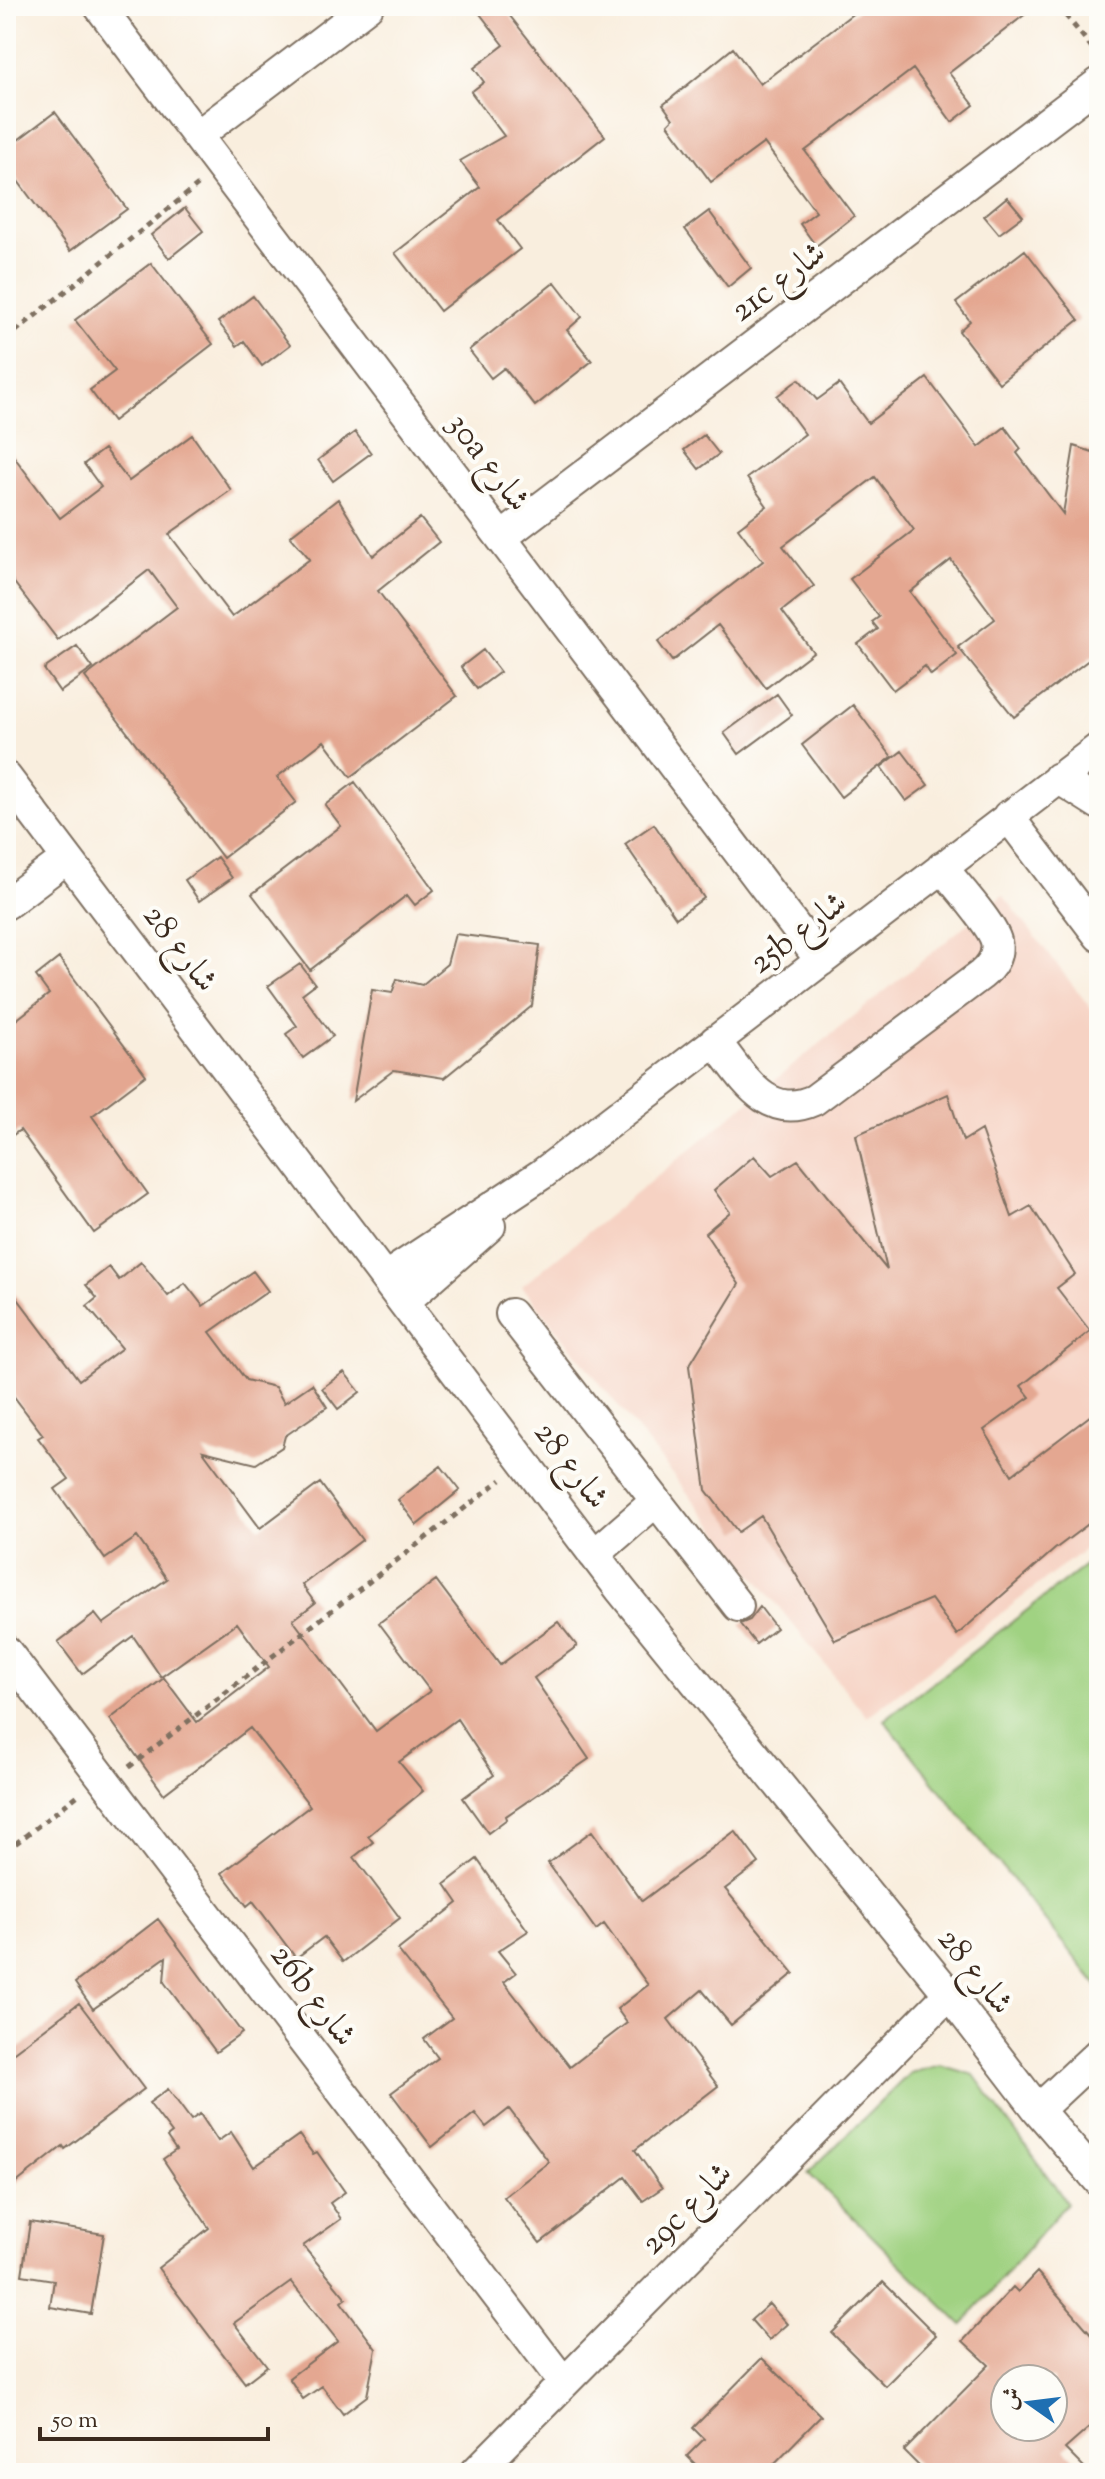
<svg xmlns="http://www.w3.org/2000/svg" width="1105" height="2479" font-family="'Sorts Mill Goudy',Amiri,serif">
	<style>
		.built { fill: #f6d2c3 }
		.green { fill: #a0d282; stroke: #6e7e50; stroke-width: 2 }
		.building { fill: #e4a791; fill-rule: evenodd }
		.lines { fill: none; stroke-linecap: round; stroke-linejoin: round }
		.minor-casing { stroke: #7e6f61; stroke-width: 34 }
		.path { stroke: #7e6f61; stroke-width: 5; stroke-dasharray: 6 6; stroke-linecap: butt }
		.minor { stroke: #fff; stroke-width: 30 }
		.labels { text-anchor: middle; stroke-width: 8; stroke-linejoin: round; paint-order: stroke }
		.street-label { font-size: 34px; fill: #3b2a1e; stroke: #fdfcf7 }
	</style>
	<rect width="100%" height="100%" fill="#fdfcf7"/>
	<filter id="ink" filterUnits="userSpaceOnUse"><feTurbulence type="fractalNoise" baseFrequency=".0125" numOctaves="2"/><feDisplacementMap in="SourceGraphic" scale="16" xChannelSelector="R" yChannelSelector="G"/><feConvolveMatrix kernelMatrix="1 2 1 2 8 2 1 2 1" color-interpolation-filters="sRGB"/></filter>
	<filter id="wash" filterUnits="userSpaceOnUse"><feTurbulence type="fractalNoise" baseFrequency=".006" numOctaves="4" result="noise"/><feDisplacementMap in="SourceGraphic" scale="32" xChannelSelector="R" yChannelSelector="G"/><feGaussianBlur stdDeviation="1.8" result="paint"/><feColorMatrix in="noise" values="0 0 0 0 0 0 0 0 0 0 0 0 0 0 0 0 0 1.4 0 .05"/><feComposite in="paint" operator="in"/></filter>
	<g filter="url(#wash)">
		<rect width="100%" height="100%" fill="#f9eede"/>
		<!-- built -->
		<path class="built" d="M 1003,895 L 1099,1019 L 1099,1538 L 867,1717 L 522,1286 Z"/>
		<!-- green -->
		<path class="green" d="M 1099,1555 L 1099,1988 L 884,1720 Z
			M 940,2065 L 974,2075 L 1067,2203 L 962,2325 L 808,2173 L 910,2073 Z"/>
		<g id="blocks">
			<!-- building -->
			<path class="building" d="M 474,6 L 502,6 L 605,136 L 498,220 L 520,249 L 440,311 L 395,253 L 480,187 L 460,161 L 504,136 L 471,92 L 484,82 L 474,68 L 504,45 Z
				M 863,6 L 1036,6 L 949,73 L 974,105 L 952,122 L 913,69 L 805,151 L 854,216 L 816,246 L 800,224 L 816,212 L 764,143 L 711,182 L 668,124 L 673,119 L 663,105 L 733,48 L 760,84 Z
				M 55,112 L 127,209 L 70,251 L 6,165 L 6,149 Z
				M 1007,197 L 1023,216 L 999,234 L 984,216 Z
				M 185,208 L 203,231 L 169,258 L 151,235 Z
				M 709,211 L 751,268 L 728,287 L 685,229 Z
				M 1025,250 L 1079,320 L 999,383 L 959,331 L 970,321 L 956,303 Z
				M 151,263 L 213,344 L 113,421 L 90,390 L 115,371 L 75,320 Z
				M 555,282 L 582,317 L 567,330 L 592,361 L 535,406 L 504,368 L 491,378 L 469,350 Z
				M 253,296 L 290,345 L 262,366 L 244,341 L 237,346 L 218,322 Z
				M 927,378 L 979,447 L 1005,427 L 1021,449 L 1017,453 L 1063,514 L 1074,446 L 1099,454 L 1099,652 L 1014,717 L 958,647 L 995,619 L 951,560 L 910,592 L 957,655 L 931,675 L 925,666 L 893,690 L 858,644 L 878,629 L 872,622 L 879,617 L 850,579 L 914,530 L 875,477 L 783,546 L 814,586 L 782,611 L 813,652 L 766,688 L 718,625 L 672,661 L 658,642 L 763,561 L 738,528 L 767,506 L 747,478 L 805,434 L 777,396 L 799,379 L 817,400 L 839,384 L 868,423 Z
				M 355,432 L 371,453 L 333,481 L 318,460 Z
				M 192,435 L 231,490 L 169,534 L 232,617 L 310,559 L 290,536 L 338,499 L 373,556 L 420,518 L 439,542 L 378,591 L 457,696 L 351,777 L 324,741 L 277,777 L 296,802 L 223,858 L 85,677 L 177,607 L 149,570 L 58,640 L 6,572 L 6,446 L 60,518 L 101,487 L 84,464 L 104,449 L 129,481 Z
				M 704,435 L 719,454 L 699,469 L 684,450 Z
				M 77,646 L 93,668 L 60,692 L 44,669 Z
				M 483,650 L 500,672 L 477,689 L 461,667 Z
				M 777,694 L 792,715 L 739,754 L 724,733 Z
				M 853,705 L 892,757 L 841,797 L 802,745 Z
				M 902,751 L 928,785 L 906,801 L 881,767 Z
				M 355,782 L 434,890 L 415,905 L 407,895 L 310,970 L 252,894 L 341,826 L 325,805 Z
				M 654,824 L 704,898 L 676,918 L 625,844 Z
				M 217,857 L 232,878 L 199,901 L 185,880 Z
				M 455,934 L 540,945 L 532,1006 L 444,1078 L 394,1070 L 353,1101 L 372,990 L 392,993 L 397,979 L 422,985 L 447,964 Z
				M 59,958 L 146,1075 L 92,1116 L 148,1194 L 94,1233 L 20,1130 L 6,1140 L 6,1028 L 49,994 L 36,976 Z
				M 300,964 L 315,984 L 302,994 L 333,1036 L 303,1058 L 286,1034 L 297,1026 L 268,986 Z
				M 948,1094 L 963,1141 L 981,1130 L 1012,1217 L 1031,1206 L 1075,1274 L 1057,1288 L 1090,1331 L 1021,1386 L 1030,1397 L 984,1430 L 1012,1475 L 1099,1409 L 1099,1516 L 1055,1549 L 957,1635 L 931,1599 L 835,1640 L 761,1516 L 738,1532 L 706,1490 L 689,1366 L 739,1284 L 705,1233 L 730,1212 L 714,1190 L 754,1156 L 772,1176 L 798,1160 L 887,1270 L 856,1135 Z
				M 141,1262 L 168,1296 L 185,1283 L 203,1306 L 253,1271 L 268,1291 L 210,1332 L 246,1380 L 275,1387 L 284,1403 L 312,1384 L 327,1407 L 285,1436 L 282,1447 L 256,1464 L 203,1451 L 260,1528 L 320,1483 L 362,1540 L 302,1585 L 315,1603 L 293,1620 L 376,1731 L 430,1691 L 379,1623 L 436,1580 L 500,1665 L 558,1622 L 577,1646 L 534,1678 L 589,1759 L 506,1816 L 507,1819 L 488,1833 L 463,1798 L 494,1775 L 457,1719 L 399,1762 L 423,1791 L 368,1836 L 373,1842 L 354,1857 L 400,1918 L 343,1962 L 324,1937 L 296,1958 L 253,1901 L 247,1906 L 222,1873 L 310,1806 L 250,1728 L 164,1794 L 110,1719 L 164,1678 L 197,1722 L 269,1667 L 237,1623 L 161,1677 L 133,1636 L 82,1674 L 58,1642 L 95,1614 L 103,1624 L 167,1579 L 137,1537 L 105,1559 L 55,1489 L 69,1479 L 38,1438 L 43,1435 L 6,1386 L 6,1283 L 79,1380 L 122,1348 L 87,1306 L 97,1298 L 86,1285 L 109,1267 L 119,1280 Z
				M 344,1372 L 360,1392 L 338,1409 L 322,1388 Z
				M 441,1466 L 460,1490 L 417,1525 L 398,1500 Z
				M 760,1607 L 776,1628 L 756,1644 L 740,1624 L 750,1620 Z
				M 592,1831 L 642,1901 L 735,1831 L 759,1863 L 725,1889 L 794,1973 L 731,2025 L 702,1990 L 668,2019 L 718,2086 L 635,2150 L 662,2188 L 643,2201 L 625,2177 L 540,2243 L 504,2197 L 549,2162 L 509,2109 L 486,2127 L 475,2113 L 432,2147 L 391,2093 L 438,2058 L 424,2039 L 452,2018 L 398,1950 L 458,1903 L 445,1884 L 477,1859 L 528,1931 L 498,1951 L 516,1973 L 504,1982 L 570,2067 L 627,2023 L 617,2009 L 648,1985 L 604,1924 L 596,1930 L 548,1863 Z
				M 158,1919 L 242,2033 L 216,2052 L 164,1982 L 166,1957 L 93,2009 L 75,1983 Z
				M 79,2003 L 144,2089 L 65,2149 L 63,2146 L 6,2191 L 6,2058 Z
				M 168,2089 L 191,2120 L 200,2114 L 218,2141 L 231,2132 L 254,2167 L 299,2135 L 313,2154 L 317,2152 L 345,2192 L 330,2203 L 341,2219 L 303,2246 L 346,2298 L 341,2302 L 376,2349 L 367,2396 L 343,2414 L 322,2386 L 303,2399 L 289,2378 L 338,2341 L 291,2282 L 234,2323 L 267,2366 L 245,2383 L 158,2268 L 209,2228 L 163,2159 L 176,2150 L 167,2137 L 172,2133 L 149,2103 Z
				M 30,2222 L 104,2234 L 91,2314 L 50,2307 L 54,2280 L 22,2275 Z
				M 1037,2272 L 1099,2343 L 1099,2419 L 1065,2449 L 1089,2473 L 926,2473 L 904,2451 L 989,2365 L 963,2341 L 1013,2287 L 1018,2292 ZM 1005,2379 L 1053,2379 L 1053,2427 L 1005,2427 Z
				M 883,2282 L 936,2335 L 885,2386 L 832,2333 Z
				M 769,2304 L 787,2324 L 769,2340 L 751,2320 Z
				M 762,2358 L 821,2416 L 765,2473 L 704,2473 L 687,2456 L 704,2439 L 693,2428 Z"/>
		</g>
	</g>
	<g filter="url(#ink)">
		<use href="#blocks" fill-opacity="0" stroke="#7e6f61" stroke-width="2"/>
		<g class="lines">
			<defs>
				<path id="minor" d="M 99,6 L 821,961
					M 197,136 L 368,6
					M 501,538 L 1099,83
					M 6,777 L 620,1589 L 949,1994 L 1038,2110 L 1099,2181
					M 1058,778 L 1099,804
					M 1008,816 L 1099,936
					M 6,904 L 67,858
					M 715,1041 C 742,1074 765,1122 814,1100 L 981,975 C 991,967 999,956 996,941 C 992,924 954,883 942,867
					M 386,1277 L 542,1174 L 1099,748
					M 405,1301 L 490,1226
					M 511,1314 L 738,1606
					M 594,1555 L 656,1501
					M 6,1651 L 564,2383
					M 1038,2110 L 1099,2053
					M 475,2473 L 949,1994"/>
			</defs>
			<!-- minor casing -->
			<use href="#minor" class="minor-casing"/>
			<!-- path -->
			<path class="path" d="M 1058,6 L 1098,55
				M 6,339 L 198,185
				M 129,1767 L 501,1480
				M 6,1851 L 78,1795"/>
			<!-- minor -->
			<use href="#minor" class="minor"/>
		</g>
	</g>
	<g class="labels">
		<!-- street labels -->
		<g class="street-label">
			<text transform="translate(777 280) rotate(-37)" y="12">21c شارع</text>
			<text transform="translate(490 461) rotate(53)" y="12">30a شارع</text>
			<text transform="translate(797 931) rotate(-37)" y="12">25b شارع</text>
			<text transform="translate(182 947) rotate(53)" y="12">شارع 28</text>
			<text transform="translate(573 1464) rotate(53)" y="12">شارع 28</text>
			<text transform="translate(977 1970) rotate(52)" y="12">شارع 28</text>
			<text transform="translate(315 1994) rotate(53)" y="12">26b شارع</text>
			<text transform="translate(685 2207) rotate(-45)" y="12">29c شارع</text>
		</g>
	</g>
	<!-- margin -->
	<rect width="1105" height="2479" fill="none" stroke="#fdfcf7" stroke-width="32"/>
	<!-- north arrow -->
	<g transform="translate(1029 2403) rotate(284)"><circle r="38" fill="#fdfcf7" stroke="#afa8a0" stroke-width="2"/>
	<path d="M0-6L14 30L0 20L-14 30Z" fill="#1f6fb2"/>
	<text y="-12" font-size="22" font-weight="bold" text-anchor="middle" fill="#3b2a1e">ش</text>
	</g>
	<!-- scale -->
	<path d="M40 2427v12h228v-12" fill="none" stroke="#3b2a1e" stroke-width="4"/>
	<text x="52" y="2427" font-size="24" fill="#3b2a1e" stroke="#fdfcf7" stroke-width="6" paint-order="stroke">50 m</text>
</svg>
